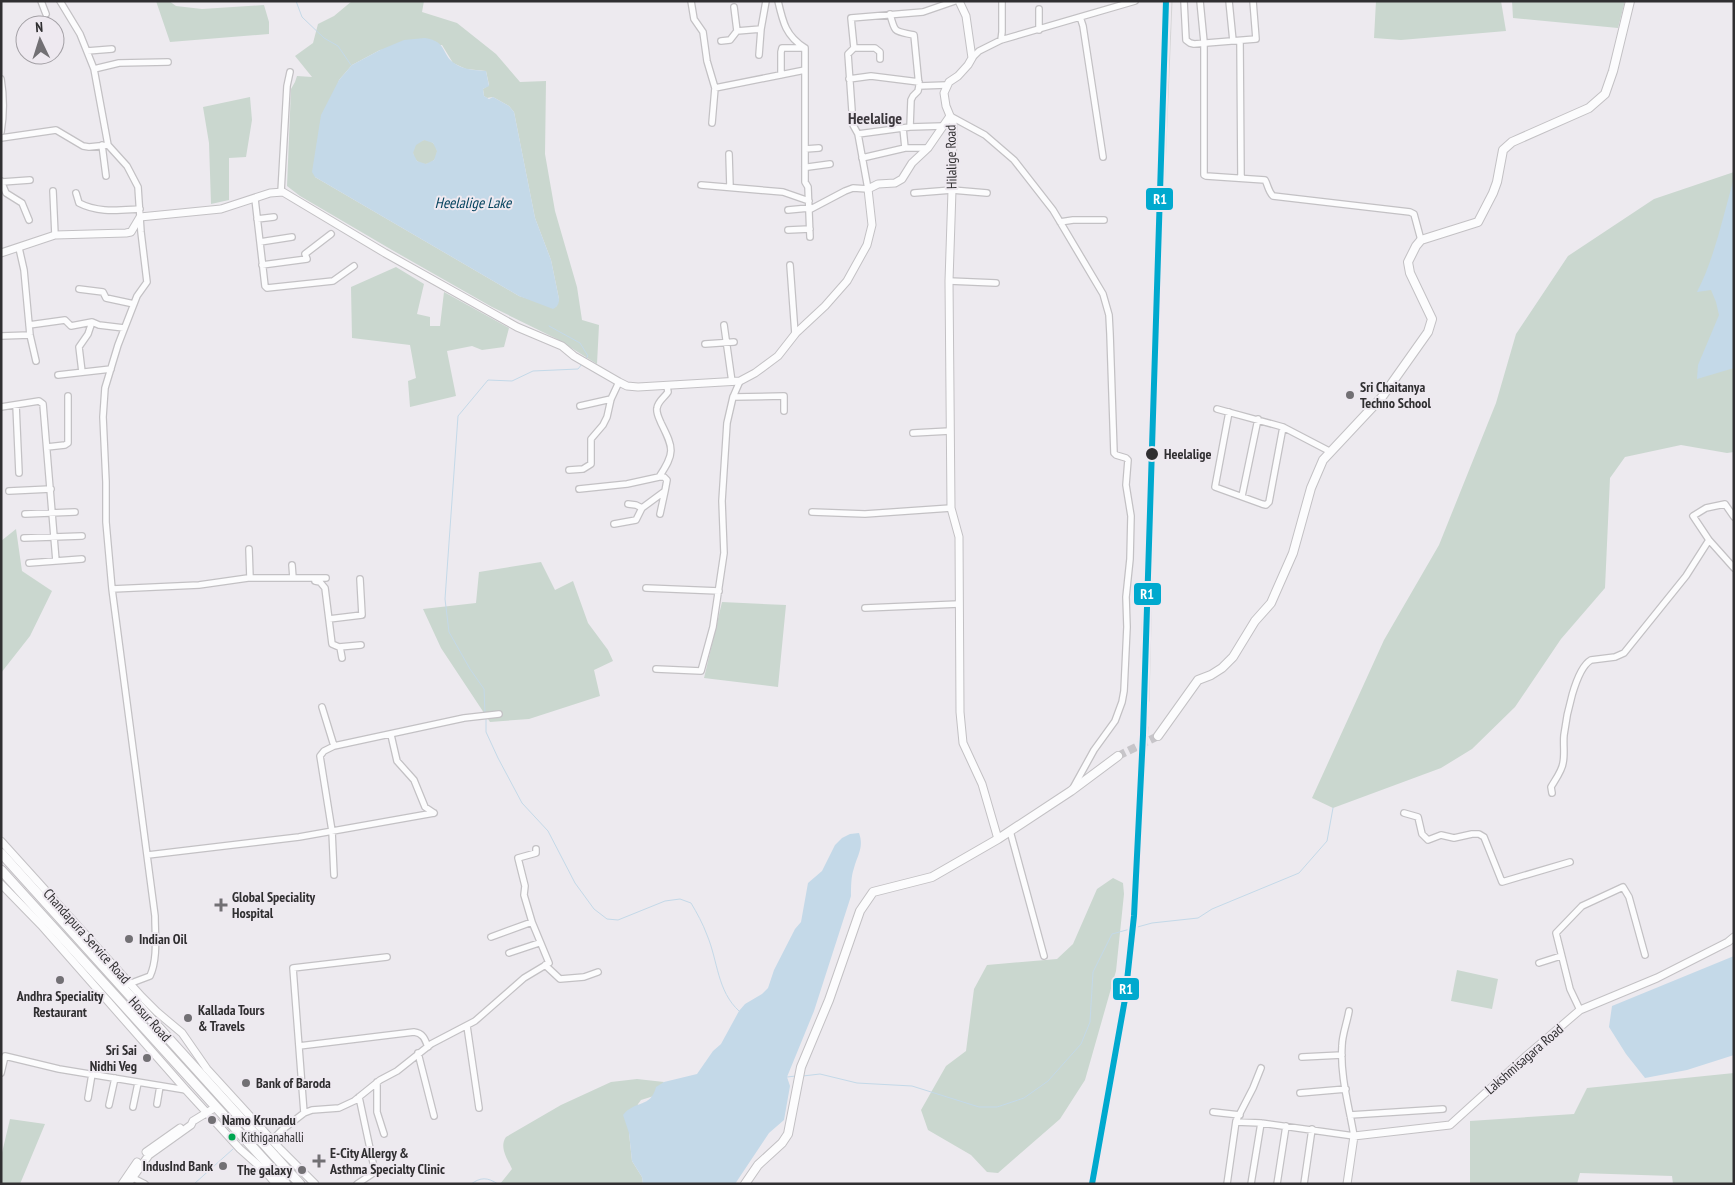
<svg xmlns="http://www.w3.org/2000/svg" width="1735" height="1185" font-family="'PT Sans Narrow',sans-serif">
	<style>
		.green { fill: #cad7cf; fill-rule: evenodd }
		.water { fill: #c4d9e8; fill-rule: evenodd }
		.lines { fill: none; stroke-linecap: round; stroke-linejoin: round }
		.stream { stroke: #c4d9e8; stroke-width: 1 }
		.secondary-tunnel { stroke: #c7c5c9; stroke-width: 8; stroke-dasharray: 8 4; stroke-linecap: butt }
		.minor-casing { stroke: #c3c1c4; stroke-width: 8 }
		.tertiary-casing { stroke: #c3c1c4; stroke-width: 9 }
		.secondary-casing { stroke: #c3c1c4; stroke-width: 10 }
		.trunk-casing { stroke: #c3c1c4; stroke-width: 11 }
		.minor { stroke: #fcfcfd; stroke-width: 5.5 }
		.tertiary { stroke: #fcfcfd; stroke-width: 7 }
		.secondary { stroke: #fcfcfd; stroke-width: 8 }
		.trunk { stroke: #fcfcfd; stroke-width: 9 }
		.rail { stroke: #d4d4d5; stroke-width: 1 }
		.rail-1-casing { stroke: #eee9f0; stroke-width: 10 }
		.rail-1 { stroke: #00a9ce; stroke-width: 6 }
		.poi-dot { fill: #727074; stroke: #eee9f0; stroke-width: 2 }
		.stop-dot { fill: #302f31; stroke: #eee9f0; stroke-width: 2 }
		.bus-dot { fill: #00a651; stroke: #eee9f0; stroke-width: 2 }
		.labels { text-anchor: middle; stroke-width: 4; stroke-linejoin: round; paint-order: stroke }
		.bus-label { font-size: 13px; fill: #302f31; stroke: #eee9f0; text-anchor: start }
		.street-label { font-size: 14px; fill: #302f31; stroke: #eee9f0 }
		.poi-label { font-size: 14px; font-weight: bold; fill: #302f31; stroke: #eee9f0; text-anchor: start }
		.stop-label { font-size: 14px; font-weight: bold; fill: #302f31; stroke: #eee9f0; text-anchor: start }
		.water-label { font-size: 15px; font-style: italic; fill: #04425d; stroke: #eee9f0 }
		.quarter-label { font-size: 16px; font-weight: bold; fill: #3b373c; stroke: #eee9f0 }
		.line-badge { stroke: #eee9f0; stroke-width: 2 }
		.badge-label { font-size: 14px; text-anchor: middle; font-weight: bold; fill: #fff }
	</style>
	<rect width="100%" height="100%" fill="#edeaef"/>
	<!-- green -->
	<path class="green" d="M 156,1 L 169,1 L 176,6 L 202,9 L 264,5 L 269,22 L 269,34 L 170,42 Z
		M 352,1 L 424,1 L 422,12 L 457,23 L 496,54 L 520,82 L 546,81 L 545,154 L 555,211 L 577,287 L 582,320 L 599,325 L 597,364 L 557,339 L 492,307 L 392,250 L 300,196 L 287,186 L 291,89 L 295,82 L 297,76 L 312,77 L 295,56 L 313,43 L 318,24 L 334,16 ZM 442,45 L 453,63 L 466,69 L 486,71 L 489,85 L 483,89 L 484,96 L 487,98 L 493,97 L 509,106 L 514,112 L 535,218 L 551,260 L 559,299 L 556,307 L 519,296 L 315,177 L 339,80 L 352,65 L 380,50 Z
		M 1376,1 L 1501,1 L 1506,31 L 1401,40 L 1374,38 Z
		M 1512,1 L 1625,1 L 1618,28 L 1513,18 Z
		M 250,97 L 252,120 L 246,157 L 229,158 L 229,200 L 211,204 L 209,143 L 203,107 Z
		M413 152a12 12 0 1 1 24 0a12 12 0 1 1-24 0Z
		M 1734,172 L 1734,452 L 1727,453 L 1681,445 L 1625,457 L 1610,478 L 1605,588 L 1561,639 L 1515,707 L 1472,749 L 1441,768 L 1333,808 L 1312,798 L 1384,640 L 1439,545 L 1496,403 L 1516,334 L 1568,256 L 1654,199 Z
		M 396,267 L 424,284 L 417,314 L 430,317 L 430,326 L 440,326 L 444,292 L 509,328 L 504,347 L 482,350 L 472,346 L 447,351 L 456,396 L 410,407 L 408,381 L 416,378 L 410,345 L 352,338 L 351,287 Z
		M 16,529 L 22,571 L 52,591 L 30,636 L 1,673 L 1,541 Z
		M 541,562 L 555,590 L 573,581 L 588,623 L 608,650 L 613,661 L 594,670 L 600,696 L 529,719 L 490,722 L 441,648 L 423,609 L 476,603 L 479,572 Z
		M 722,602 L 786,605 L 778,687 L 704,678 Z
		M 1113,878 L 1123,883 L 1124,894 L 1116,971 L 1085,1080 L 1060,1119 L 998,1173 L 987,1172 L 971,1155 L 928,1130 L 921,1110 L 946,1066 L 966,1051 L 974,989 L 987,965 L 1057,959 L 1073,944 L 1097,889 Z
		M 1457,970 L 1498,979 L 1492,1009 L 1451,1001 Z
		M 1734,1073 L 1734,1184 L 1673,1184 L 1672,1176 L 1580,1173 L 1577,1184 L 1470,1184 L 1470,1121 L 1574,1114 L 1587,1088 Z
		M 637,1079 L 664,1082 L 654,1096 L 641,1100 L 638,1104 L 629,1133 L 632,1161 L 642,1177 L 643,1184 L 500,1184 L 512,1169 C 507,1158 499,1147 506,1137 L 561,1105 L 611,1082 Z
		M 10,1119 L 45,1124 L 20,1184 L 1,1184 L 1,1157 Z"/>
	<!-- water -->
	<path class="water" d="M 425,38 C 448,42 441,54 454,63 C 463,70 475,70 486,71 L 489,86 L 483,89 L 484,96 L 489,99 L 493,97 L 509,106 L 514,112 L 535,218 L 551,260 L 559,299 C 559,304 557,307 553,309 L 519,296 L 315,177 L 312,172 L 321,115 L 339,80 L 352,65 L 380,50 L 404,40 ZM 424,140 L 433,143 L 437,151 L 434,160 L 426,164 L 417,161 L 413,153 L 416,145 Z
		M 1734,178 L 1734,368 L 1697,379 L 1698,365 L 1719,315 L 1716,302 L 1711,290 L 1697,292 C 1715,257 1723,216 1734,178 Z
		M 859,833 C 864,847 858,854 854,868 C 851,876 851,887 851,896 L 814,1011 L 787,1077 L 790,1086 L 784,1120 L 769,1133 L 735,1184 L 643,1184 L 642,1177 L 632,1161 L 629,1133 L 623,1115 C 635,1100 651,1108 656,1087 L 664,1082 L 697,1074 L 713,1051 L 721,1044 L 739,1011 L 745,1004 L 762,994 L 768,988 L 774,970 L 795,929 L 801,922 L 808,883 L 822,871 L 835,845 L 842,838 L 850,834 Z
		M 1734,956 L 1734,1055 L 1687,1070 L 1645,1078 L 1626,1054 L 1609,1027 L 1612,1006 Z"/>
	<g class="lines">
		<!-- stream -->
		<path class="stream" d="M 296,1 L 302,17 L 324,38 L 338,46 L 351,65
			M 549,326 L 580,343 L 588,356 L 585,359
			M 485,713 L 484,689 L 470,669 L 449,632 L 445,599 L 458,416 L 488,380 L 512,381 L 533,371 L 578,369 L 582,364
			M 486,717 L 486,732 L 498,758 L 522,803 L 548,831 L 575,883 L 594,909 L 607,919 L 618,920 L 665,901 L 680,899 L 691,903 C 697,913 703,924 707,935 C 718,961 717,991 739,1011
			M 803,1076 L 820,1074 L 857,1083 L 912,1086 L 979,1107 L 997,1107 L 1024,1098 L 1048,1081 L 1081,1044 L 1090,1022 L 1093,972 L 1112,934 L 1152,923 L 1198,918 L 1212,909 L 1299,873 L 1327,841 L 1333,808
			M 787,1077 L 796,1076
			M 194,1184 L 233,1149
			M 471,1184 C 481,1177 487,1177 498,1184"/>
		<!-- secondary-tunnel -->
		<path class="secondary-tunnel" d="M 1118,756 L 1158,736"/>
		<defs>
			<path id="minor" d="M 41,1 L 46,14
				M 60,1 L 80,34 L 94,69 L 108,145 L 127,166 L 138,187 L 141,232 L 147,282 L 137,296 L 118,345 L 105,388 L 103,417 L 106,482 L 106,522 L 112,589 L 155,916 C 155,935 158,959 150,976 L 126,985
				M 691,1 L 694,19 L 703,32 L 707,61 L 715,88
				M 778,1 C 783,23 786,36 805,48 L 805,182 L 808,187 L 810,237
				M 1184,1 L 1186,40 L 1190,43 L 1194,44 L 1256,39 L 1253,1
				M 1200,1 L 1204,42 L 1204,175 L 1206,176 L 1265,180 C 1268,185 1268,191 1273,196 L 1410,212 L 1414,214 L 1421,240
				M 1229,1 L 1233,41
				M 1039,9 L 1039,30
				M 890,14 C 895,34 895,31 914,35 L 919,86 L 918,91 L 913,96 L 911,100 L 910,127
				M 1080,17 L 1083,26 L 1103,157
				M 737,31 L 761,29 L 766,1
				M 1001,40 L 1002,32 L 1002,1
				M 721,41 L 730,40 L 737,31 L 734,7
				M 1240,41 L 1241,178
				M 854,48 L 875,48 L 880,52 L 880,59
				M 87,51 L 112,49
				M 759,55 L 761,29
				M 972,58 L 979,51 L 1001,40 L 1135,1
				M 94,69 L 119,63 L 168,62
				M 781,75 L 781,52 L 782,48 L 805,48
				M 1,79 C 4,97 4,114 1,132
				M 849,79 L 871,76 L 919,82
				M 919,86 L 946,85
				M 950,116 L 985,135 L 1014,160 L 1053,210 L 1103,294 L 1109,315 L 1110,334 L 1114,453 L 1116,455 L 1126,458 L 1128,460 L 1126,485 L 1131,516 L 1130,559 L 1126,597 L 1127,627 L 1124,691 L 1122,702 L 1115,721 L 1094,750 L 1073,788
				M 712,123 L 715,88 L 805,70
				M 858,134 L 910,127 L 943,126
				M 1,138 L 56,130 L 83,146 L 89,147 L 108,145
				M 102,145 L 106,176
				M 905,148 L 928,148
				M 805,149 L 819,148
				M 729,154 L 730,187
				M 862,158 L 905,148 L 903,128
				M 805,166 L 808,167 L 830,164
				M 1,181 L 6,193 L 22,203 L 29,220
				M 2,182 L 30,180
				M 701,185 L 783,192 L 809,201
				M 53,191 L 55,235
				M 281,192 L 287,86 L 290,72
				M 76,193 L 79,203 C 98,213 119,210 140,209
				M 914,193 L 952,190 L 987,193
				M 255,199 L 265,286 L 267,288 L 333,281 L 354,266
				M 788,210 L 809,208
				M 809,210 L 845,191 L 853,188 L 868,189 L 858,134 L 853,125 L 848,54 L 854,48 L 851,18 L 923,12 L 955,1
				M 257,219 L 274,217
				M 1060,222 L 1073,220 L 1104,220
				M 788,230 L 810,229
				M 260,242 L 292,237
				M 19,248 L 24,270 L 30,335 L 36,361
				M 262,265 L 307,259 L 305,254 L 331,234
				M 790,265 L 795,334
				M 949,281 L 996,283
				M 79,289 L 103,292 L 106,298 L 134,304
				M 29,325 L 65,320 L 71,326 L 92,322 L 99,325 L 124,328
				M 724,325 L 732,382
				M 1,336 L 30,335
				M 705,344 L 734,342
				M 82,372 L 79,347 L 88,334 L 92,322
				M 58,375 L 111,369
				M 733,397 L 784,396 L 784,411
				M 16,405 L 19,473
				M 580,406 L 611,399
				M 1,407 L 39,401 L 43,404 L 56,561
				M 1217,409 L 1283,427 L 1331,452
				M 1229,412 L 1215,487 L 1262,504 L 1266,505 L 1269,502 L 1283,427
				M 913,433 L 950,431
				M 47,447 L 65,445 L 68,443 L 68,396
				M 569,470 L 583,469 L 591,464 L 591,439 L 603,425 L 607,417 L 611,399 L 619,382
				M 579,489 L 627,484 L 659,477 C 675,453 674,449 661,423 C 659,418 656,413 657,408 C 658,401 664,398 668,392 L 667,386
				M 9,491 L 51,489
				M 1242,496 L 1258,419
				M 628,504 L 636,505 L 642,508
				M 812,512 L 865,514 L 951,508
				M 25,514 L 75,512
				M 660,514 L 665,491
				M 614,524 L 636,520 L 642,508 L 665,491 L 667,480 L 664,477 L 659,477
				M 24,538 L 82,536
				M 1709,540 L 1693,516 L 1706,508 L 1725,504 L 1734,517
				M 249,549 L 250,578
				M 29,563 L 82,559
				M 292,565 L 293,578
				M 315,581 L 320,582 L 325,588 L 332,644 L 339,647 L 361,645
				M 646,588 L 719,591
				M 112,589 L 199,585 L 248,578 L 326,578
				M 865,608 L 959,604
				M 329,619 L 362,615 L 360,579
				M 340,647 L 342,658
				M 656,669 L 701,671 L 713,627 L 724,553 L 722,501 L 727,423 L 733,397 L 740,381
				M 322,707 L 334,746
				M 391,735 L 397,761 L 414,780 L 425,807 L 434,813
				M 1552,793 L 1551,787 C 1555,780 1562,771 1563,763 C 1565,754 1563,744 1564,735 C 1566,718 1575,669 1591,660 L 1615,657 L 1624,653 L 1686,576 L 1709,540 L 1734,568
				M 1404,813 L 1418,817 L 1422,834 L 1428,840 L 1441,835 L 1454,838 L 1472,834 L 1479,834 L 1484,837 L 1502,882 L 1570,862
				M 1010,831 L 1044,956
				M 148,855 L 299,837 L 434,813
				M 334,875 L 332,831 L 320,756 L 324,751 L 334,746 L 464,718 L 499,714
				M 532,922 L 524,895 L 525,886 L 518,858 L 536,853 L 536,849
				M 509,953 L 539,943
				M 1539,963 L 1561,956
				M 545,965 L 560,979 L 584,977 L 598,972
				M 1580,1010 L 1570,989 L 1556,933 L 1582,906 L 1623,887 L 1629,897 L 1645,955
				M 467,1026 L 479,1108
				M 299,1046 L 414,1032 C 423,1033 425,1039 428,1047
				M 418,1053 L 434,1116
				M 1302,1057 L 1342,1055
				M 1,1073 L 5,1056 L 59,1069 L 186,1090
				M 377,1082 L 377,1112 L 384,1134
				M 1300,1093 L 1346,1089
				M 88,1098 L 92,1074
				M 157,1104 L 160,1086
				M 109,1105 L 115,1078
				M 133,1107 L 138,1083
				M 1213,1112 L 1240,1115
				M 304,1113 L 293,968 L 387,957
				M 1350,1115 L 1443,1109
				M 1236,1122 L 1261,1123 L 1354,1136 C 1349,1106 1340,1076 1342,1046 C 1342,1035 1347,1023 1349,1011
				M 272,1140 L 282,1130 L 304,1113 L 312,1110 L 339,1108 L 354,1101 L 380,1080 L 397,1071 L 431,1044 L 475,1021 L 524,978 L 549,963 L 532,922 L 491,937
				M 129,1176 L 145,1184
				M 357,1184 L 375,1172 L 359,1097
				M 1227,1184 L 1236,1121 L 1253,1088 L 1261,1068
				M 1251,1184 L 1261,1123
				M 1277,1184 L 1286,1126
				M 1304,1184 L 1312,1129"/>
			<path id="tertiary" d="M 959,1 L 966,16 L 972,58 L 968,65 L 958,76 L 949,82 L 944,93 L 946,106 L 953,123 L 952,190 L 949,281 L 951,508 L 959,537 L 960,712 L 963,743 L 982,784 L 998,839
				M 1,253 L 55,235 L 126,233 L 131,232 L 140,217 L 221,209 L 270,193 L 283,192 L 385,253 L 517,327 L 562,346 L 574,356 L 619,382 L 627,386 L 638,387 L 740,381 L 755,373 L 778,356 L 796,333 L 825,306 L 847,281 L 867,245 L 872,225 L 868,189 L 878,184 L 895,183 L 902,179 L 912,163 L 928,148 L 950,116
				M 1,841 L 142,997 L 157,1012 L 182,1033 L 207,1069 L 281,1150 L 315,1184
				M 1,884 L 41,925 L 186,1090 L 240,1149 L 266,1172 L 276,1184
				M 146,1152 L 180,1128
				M 122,1184 L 137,1162
				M 128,1184 L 149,1155 L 191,1125 L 193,1121 L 216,1107
				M 1347,1184 L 1354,1136 L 1450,1125 L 1525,1057 L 1580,1010 L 1657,978 L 1728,942 L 1734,937"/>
			<path id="secondary" d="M 1158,736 L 1198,680 L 1211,675 L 1222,668 L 1233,657 L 1255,621 L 1271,603 L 1293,553 L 1311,488 L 1323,460 L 1382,397 L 1428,332 L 1432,319 L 1410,273 L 1408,262 L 1416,246 L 1421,240 L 1478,222 L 1493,193 L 1497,182 L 1503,150 L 1512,142 L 1589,108 L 1605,94 L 1613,71 L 1630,1
				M 745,1184 L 758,1165 L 782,1143 L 788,1134 L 801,1067 L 829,1000 L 860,911 L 873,892 L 932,877 L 998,839 L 1071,791 L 1118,756"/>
			<path id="trunk" d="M 1,853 L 300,1184
				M 1,870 L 286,1184"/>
		</defs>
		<!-- minor casing -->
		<use href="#minor" class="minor-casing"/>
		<!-- tertiary casing -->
		<use href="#tertiary" class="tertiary-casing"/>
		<!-- secondary casing -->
		<use href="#secondary" class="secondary-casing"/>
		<!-- trunk casing -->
		<use href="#trunk" class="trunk-casing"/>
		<!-- minor -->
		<use href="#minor" class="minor"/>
		<!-- tertiary -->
		<use href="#tertiary" class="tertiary"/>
		<!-- secondary -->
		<use href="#secondary" class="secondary"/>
		<!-- trunk -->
		<use href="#trunk" class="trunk"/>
		<!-- rail -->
		<path class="rail" d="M 1143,603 L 1141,657 L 1144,675
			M 1143,735 L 1149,700 L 1159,312 L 1172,1
			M 1144,791 L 1148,727"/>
		<defs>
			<path id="rail-1" d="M 1092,1184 L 1125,999 L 1134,916 L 1143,735 L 1166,1"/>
		</defs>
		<!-- rail-1 casing -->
		<use href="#rail-1" class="rail-1-casing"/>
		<!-- rail-1 -->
		<use href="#rail-1" class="rail-1"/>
	</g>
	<!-- markers -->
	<g class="poi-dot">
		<circle cx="1350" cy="395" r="5"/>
		<path d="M218.5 897.5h5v5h5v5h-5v5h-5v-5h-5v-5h5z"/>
		<circle cx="129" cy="939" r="5"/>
		<circle cx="60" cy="980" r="5"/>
		<circle cx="188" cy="1018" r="5"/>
		<circle cx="147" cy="1058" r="5"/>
		<circle cx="246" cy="1083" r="5"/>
		<circle cx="212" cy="1120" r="5"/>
		<path d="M316.5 1153.5h5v5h5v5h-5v5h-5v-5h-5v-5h5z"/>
		<circle cx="223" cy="1166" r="5"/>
		<circle cx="302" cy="1170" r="5"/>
	</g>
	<circle class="stop-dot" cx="1152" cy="454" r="7"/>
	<circle class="bus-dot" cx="232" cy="1137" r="4.5"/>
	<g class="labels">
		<!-- bus labels -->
		<g class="bus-label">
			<text x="241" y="1142">Kithiganahalli</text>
		</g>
		<!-- street labels -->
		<g class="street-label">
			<text transform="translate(951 157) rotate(-91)" y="5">Hilalige Road</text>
			<text transform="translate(87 936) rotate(48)" y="5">Chandapura Service Road</text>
			<text transform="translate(150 1019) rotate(48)" y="5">Hosur Road</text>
			<text transform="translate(1524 1059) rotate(-41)" y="5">Lakshmisagara Road</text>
		</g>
		<!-- poi labels -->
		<g class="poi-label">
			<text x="1360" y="392">Sri Chaitanya<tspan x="1360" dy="16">Techno School</tspan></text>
			<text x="232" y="902">Global Speciality<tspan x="232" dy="16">Hospital</tspan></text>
			<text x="139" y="944">Indian Oil</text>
			<text x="60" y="1001" text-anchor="middle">Andhra Speciality<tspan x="60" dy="16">Restaurant</tspan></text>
			<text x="198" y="1015">Kallada Tours<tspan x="198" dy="16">&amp; Travels</tspan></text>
			<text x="137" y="1055" text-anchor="end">Sri Sai<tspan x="137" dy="16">Nidhi Veg</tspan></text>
			<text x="256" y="1088">Bank of Baroda</text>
			<text x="222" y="1125">Namo Krunadu</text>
			<text x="330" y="1158">E-City Allergy &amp;<tspan x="330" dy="16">Asthma Specialty Clinic</tspan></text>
			<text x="213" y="1171" text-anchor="end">IndusInd Bank</text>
			<text x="292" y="1175" text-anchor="end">The galaxy</text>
		</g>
		<!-- stop labels -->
		<g class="stop-label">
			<text x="1164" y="459">Heelalige</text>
		</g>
		<!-- water labels -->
		<g class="water-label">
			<text x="473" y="208">Heelalige Lake</text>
		</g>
		<!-- quarter labels -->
		<g class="quarter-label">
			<text x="875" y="124">Heelalige</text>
		</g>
	</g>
	<g class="line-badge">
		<rect x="1145" y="187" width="29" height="24" rx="5" fill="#00a9ce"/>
		<rect x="1133" y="582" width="29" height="24" rx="5" fill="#00a9ce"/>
		<rect x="1112" y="977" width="28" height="24" rx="5" fill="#00a9ce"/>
	</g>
	<g class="badge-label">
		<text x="1160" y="204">R1</text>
		<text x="1147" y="599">R1</text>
		<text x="1126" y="994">R1</text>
	</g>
	<!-- border -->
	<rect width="1735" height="1185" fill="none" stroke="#302f31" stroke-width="5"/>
	<!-- north arrow -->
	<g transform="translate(40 40) rotate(356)"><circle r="24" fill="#eee9f0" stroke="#a29fa4"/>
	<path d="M0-4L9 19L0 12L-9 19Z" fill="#727074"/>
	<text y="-8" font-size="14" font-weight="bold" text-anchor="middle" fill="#302f31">N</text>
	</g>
</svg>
